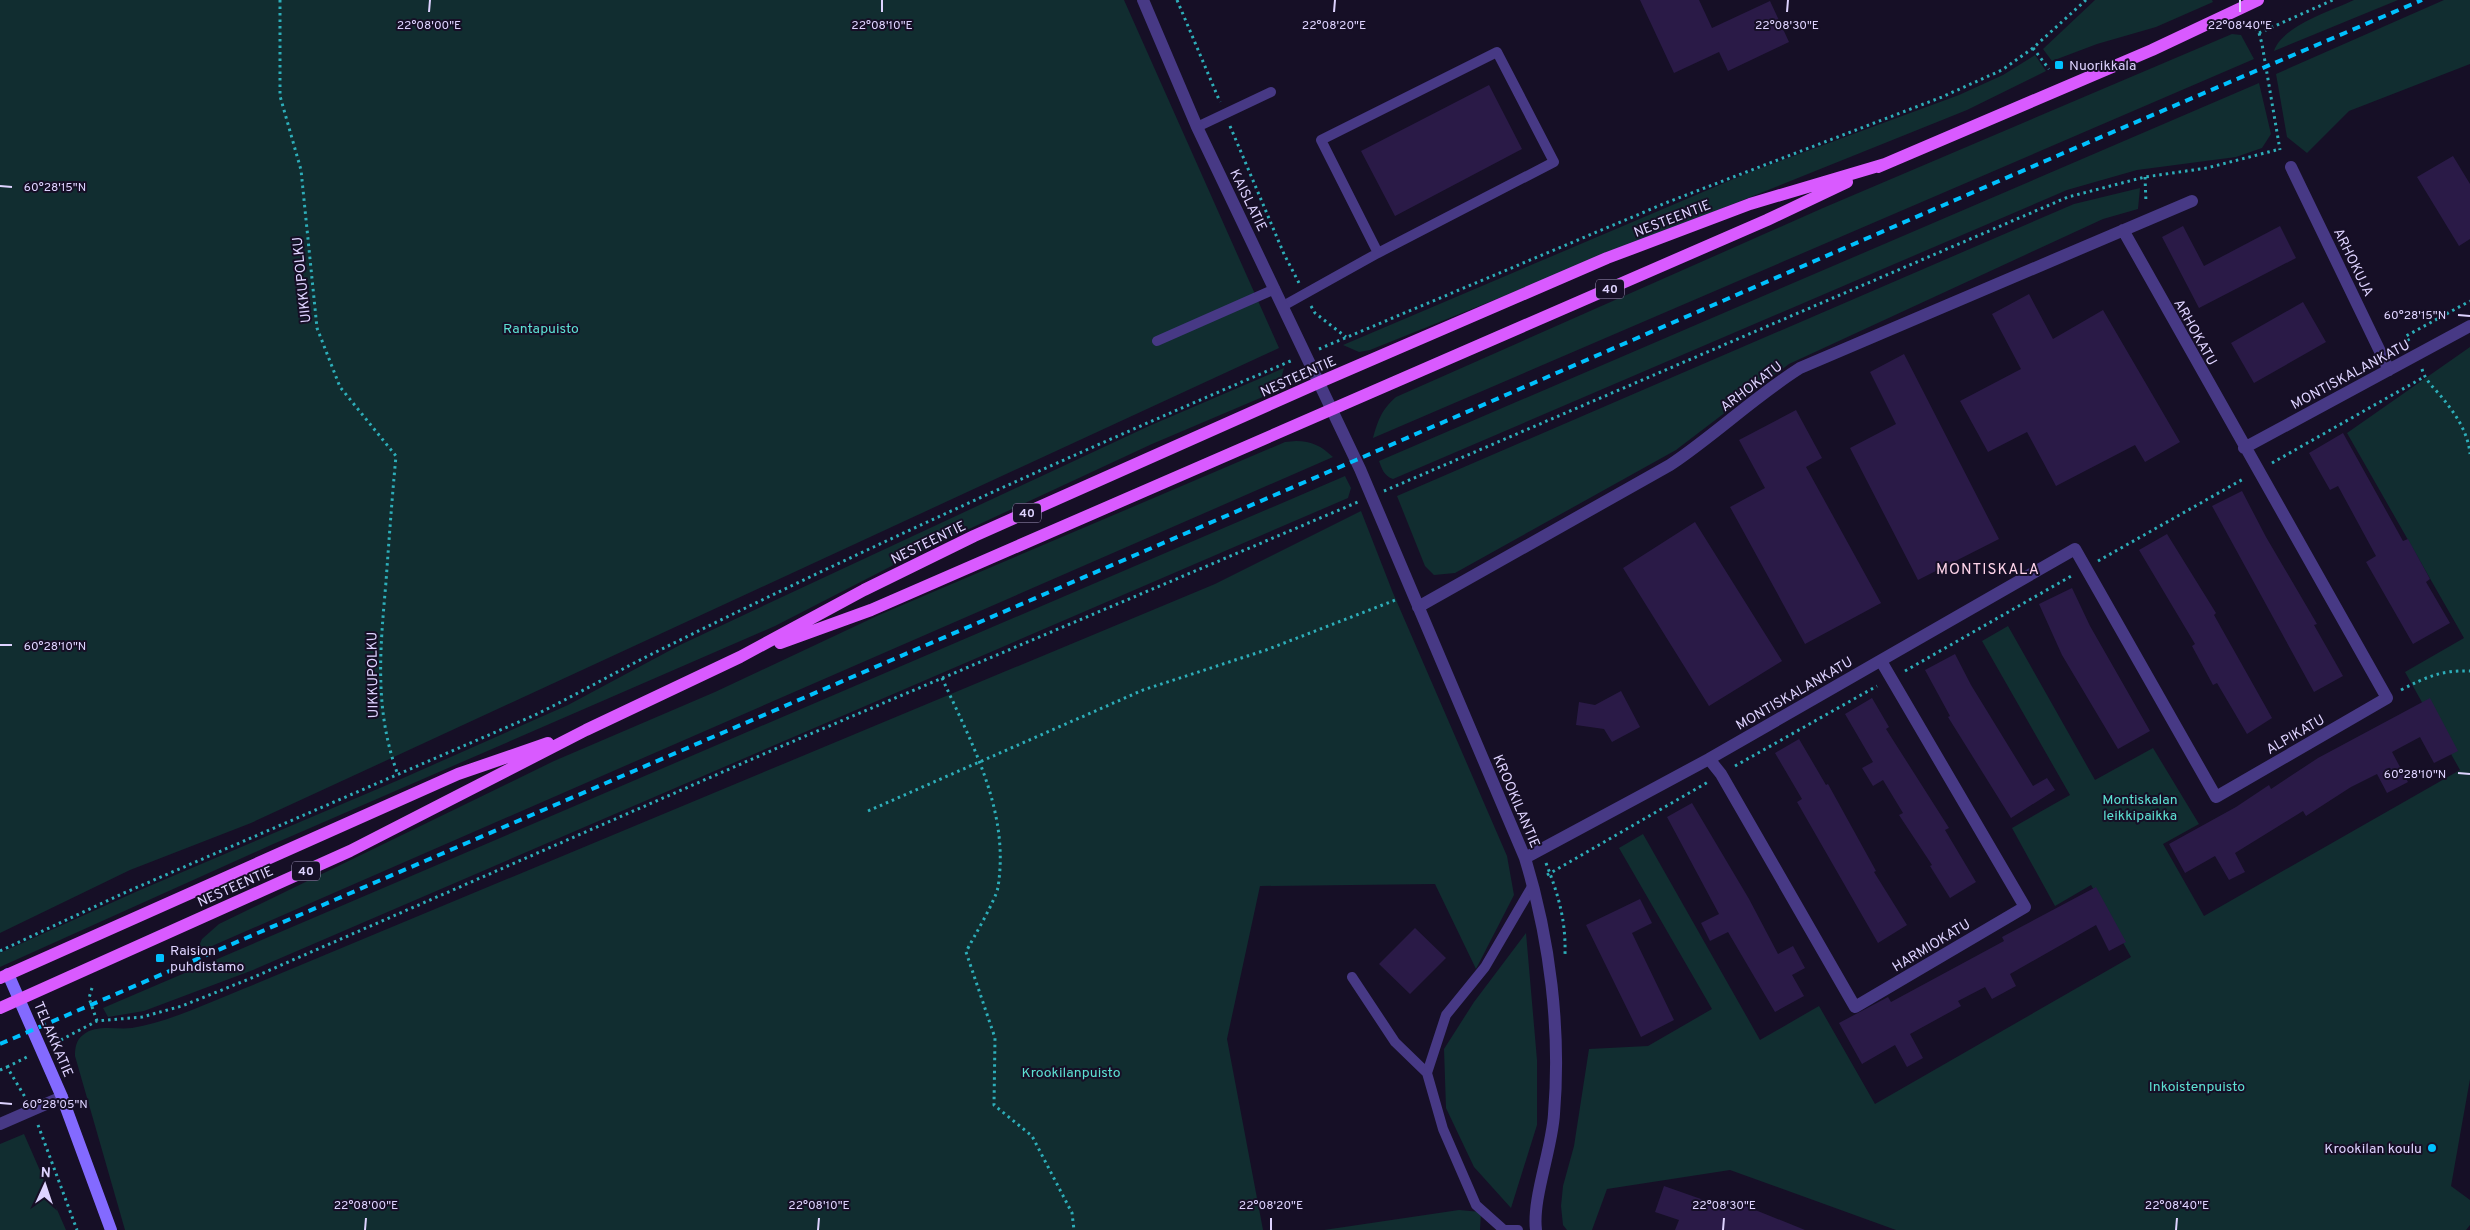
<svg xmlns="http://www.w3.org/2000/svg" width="2470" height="1230" font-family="Overpass,sans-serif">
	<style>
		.green { fill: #112d30 }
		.building { fill: #2a1a47 }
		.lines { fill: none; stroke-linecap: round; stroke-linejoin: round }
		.path { stroke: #2daeb9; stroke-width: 3; stroke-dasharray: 2.5 4; stroke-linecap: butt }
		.lane { stroke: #473985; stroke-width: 10 }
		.street { stroke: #473985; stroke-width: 12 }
		.secondary { stroke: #836aff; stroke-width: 12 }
		.primary { stroke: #d95aff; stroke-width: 12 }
		.rail { stroke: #00c1fe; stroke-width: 4; stroke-dasharray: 8 6; stroke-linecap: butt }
		.ticks { fill: none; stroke: #ded3ff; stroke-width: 2 }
		.poi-dot { fill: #00c1fe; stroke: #160f26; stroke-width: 2 }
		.labels { text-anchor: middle; stroke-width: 4; stroke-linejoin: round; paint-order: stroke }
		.shield { fill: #160f26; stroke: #a298be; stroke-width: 1 }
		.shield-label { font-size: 12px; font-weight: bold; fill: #ded3ff }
		.poi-label { font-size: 14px; fill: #ded3ff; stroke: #160f26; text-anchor: start }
		.street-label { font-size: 14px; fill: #ded3ff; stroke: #160f26 }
		.park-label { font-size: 14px; fill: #5de1d3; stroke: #160f26 }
		.neighbourhood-label { font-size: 15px; letter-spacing: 1px; fill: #ffd5ea; stroke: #160f26 }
		.ticks-label { font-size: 12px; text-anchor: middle; fill: #ded3ff; stroke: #160f26; stroke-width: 4; stroke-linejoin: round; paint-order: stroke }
	</style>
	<rect width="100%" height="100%" fill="#160f26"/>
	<!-- green -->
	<path class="green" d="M 0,0 L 1124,0 L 1279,348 L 251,823 L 130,870 L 0,933 Z
		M 2095,0 L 2212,0 L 2213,2 L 2156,27 L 2097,44 L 2052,61 L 2043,49 Z
		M 2354,0 L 2398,0 L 2274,51 C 2282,26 2331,11 2354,0 Z
		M 2444,0 L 2470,0 L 2470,64 L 2349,111 L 2307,153 L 2287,137 L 2276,74 Z
		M 2232,34 L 2241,35 L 2254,59 L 1373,438 C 1378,420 1382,409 1396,397 L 1823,208 Z
		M 2035,55 L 2046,71 L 1967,110 L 1370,350 L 1359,352 L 1343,345 L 1750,172 L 1959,95 L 2003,75 Z
		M 2259,83 L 2271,134 L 2262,148 L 2236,157 L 2137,170 L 2067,190 L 1393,479 C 1384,476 1382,469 1379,461 Z
		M 2140,188 L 2138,209 L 2103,219 L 1789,364 L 1676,450 L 1455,573 L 1434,575 L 1425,566 L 1397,496 L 2074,204 Z
		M 2470,347 L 2470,1079 L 2451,1186 L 2470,1200 L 2470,1225 L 2466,1230 L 1896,1230 L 1730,1170 L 1607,1189 L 1592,1230 L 1567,1230 L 1563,1225 L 1561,1206 L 1563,1186 L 1574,1146 L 1589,1049 L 1648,1046 L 1712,1009 L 1619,848 L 1643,834 L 1760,1040 L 1819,1006 L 1875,1104 L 2131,957 L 2091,885 L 2055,906 L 2012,828 L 2070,795 L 1982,641 L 2008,626 L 2095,780 L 2153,748 L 2199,824 L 2163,844 L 2204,916 L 2460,770 L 2405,672 L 2464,638 L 2347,433 Z
		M 1284,368 L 1281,379 L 1272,393 L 1152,444 L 913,555 L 775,626 L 271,845 L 0,967 L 0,953 L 140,890 L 401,779 L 568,705 L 680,645 L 767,604 L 1149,426 Z
		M 1296,441 C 1312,441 1321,446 1333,457 L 196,953 L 202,939 L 219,924 L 554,761 L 715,692 L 879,615 L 1285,442 Z
		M 1345,476 L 1351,488 L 1348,498 L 253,970 L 144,1011 L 108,1017 L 103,1008 Z
		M 1361,511 L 1393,593 L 1507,856 L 1514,895 L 1476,969 L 1435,884 L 1260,886 L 1227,1039 L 1263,1230 L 125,1230 L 75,1056 C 75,1048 76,1040 83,1035 C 96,1024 116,1030 132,1028 C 173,1021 214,1000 253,985 L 1215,584 Z
		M 1526,933 L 1537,1060 L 1537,1125 L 1511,1208 L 1474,1167 L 1446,1108 L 1444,1049 L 1474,1002 Z
		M 24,1134 L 66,1230 L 0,1230 L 0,1144 Z
		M 1459,1210 L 1481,1212 L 1480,1230 L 1324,1230 Z"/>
	<!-- building -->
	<path class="building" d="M 1640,0 L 1699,0 L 1712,28 L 1770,1 L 1789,42 L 1728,71 L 1719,52 L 1674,73 Z
		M 1489,85 L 1522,149 L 1395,216 L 1361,151 Z
		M 2453,156 L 2470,184 L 2470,239 L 2459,246 L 2417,177 Z
		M 2183,226 L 2204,266 L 2280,226 L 2296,258 L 2199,308 L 2162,237 Z
		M 2029,294 L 2053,339 L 2103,310 L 2180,442 L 2145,462 L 2135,445 L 2056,486 L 2027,432 L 1988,452 L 1960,401 L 2021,369 L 1992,314 Z
		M 2303,302 L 2326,342 L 2254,383 L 2231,343 Z
		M 1904,354 L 1999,539 L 1918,580 L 1850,448 L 1896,424 L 1870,372 Z
		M 1796,410 L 1822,458 L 1806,467 L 1881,603 L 1805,644 L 1730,507 L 1765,488 L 1739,440 Z
		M 2343,433 L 2403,541 L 2408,539 L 2430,579 L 2426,582 L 2450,623 L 2413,644 L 2366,562 L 2376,556 L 2338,486 L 2330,490 L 2309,453 Z
		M 2242,491 L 2266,537 L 2317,624 L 2314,625 L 2343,676 L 2314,692 L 2212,506 Z
		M 1695,522 L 1782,661 L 1709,706 L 1623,568 Z
		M 2167,534 L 2216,613 L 2214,615 L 2272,718 L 2247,734 L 2217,683 L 2213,685 L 2192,646 L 2195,644 L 2139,550 Z
		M 2072,588 L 2090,626 L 2150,731 L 2118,749 L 2062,655 L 2039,604 Z
		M 1955,654 L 1971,685 L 2033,786 L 2047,778 L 2055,790 L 2011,818 L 1948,717 L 1950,716 L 1925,670 Z
		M 1621,691 L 1640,727 L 1612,742 L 1604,729 L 1576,725 L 1579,702 L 1595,705 Z
		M 1872,698 L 1889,727 L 1886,729 L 1949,828 L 1945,830 L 1976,882 L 1950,898 L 1930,866 L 1932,865 L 1899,815 L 1903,813 L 1883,780 L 1873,786 L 1862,768 L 1873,762 L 1845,714 Z
		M 2430,698 L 2458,751 L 2434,763 L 2420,737 L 2392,752 L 2408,782 L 2387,793 L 2377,774 L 2351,787 L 2306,816 L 2303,811 L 2235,853 L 2245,872 L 2229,880 L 2215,856 L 2185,873 L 2169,844 L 2236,807 L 2269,785 L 2271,789 L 2318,758 Z
		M 1799,739 L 1826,785 L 1828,784 L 1876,871 L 1874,872 L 1907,925 L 1878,943 L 1797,802 L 1802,799 L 1775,753 Z
		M 1692,803 L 1749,899 L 1778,954 L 1793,946 L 1805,968 L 1792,975 L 1804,996 L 1775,1012 L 1728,932 L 1710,941 L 1701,923 L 1719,914 L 1667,817 Z
		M 2096,887 L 2126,942 L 2109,951 L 2096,925 L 2010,974 L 2016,986 L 1992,999 L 1985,987 L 1958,1001 L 1961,1006 L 1910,1034 L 1923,1058 L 1907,1067 L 1895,1045 L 1862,1064 L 1839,1023 L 1888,997 L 1891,1002 L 2004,941 L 2002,937 Z
		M 1640,899 L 1652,923 L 1632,933 L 1674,1020 L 1641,1037 L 1586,925 Z
		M 1415,928 L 1446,958 L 1410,994 L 1379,964 Z
		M 1664,1186 L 1735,1211 L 1738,1203 L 1805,1230 L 1675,1230 L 1679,1220 L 1655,1212 Z"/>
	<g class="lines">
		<!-- path -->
		<path class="path" d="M 280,0 L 280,96 L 301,170 L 317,328 L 340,387 L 396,456 C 392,498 389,540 386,582 C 380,650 374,710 398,775
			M 1177,0 L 1220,102
			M 2251,23 L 2259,33 L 2262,44 L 2280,150
			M 2259,33 L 2333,0
			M 2033,48 L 2049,69
			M 1230,126 L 1284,254 L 1299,283
			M 2145,177 L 2146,203
			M 1311,306 L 1315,313 L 1346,337
			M 2409,341 L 2406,336 L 2470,301
			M 1319,349 L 1668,202 L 1942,97 L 2002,70 L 2033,48 L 2086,0
			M 2422,369 C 2425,380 2433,387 2440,395 C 2454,412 2468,431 2470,454
			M 2272,463 L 2424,377
			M 1384,491 L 2068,197 L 2145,177 L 2207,168 L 2280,149
			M 2098,561 L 2245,478
			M 1905,671 L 2073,575
			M 942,678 C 972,744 1010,812 998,887 C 996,900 973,938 966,952 L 995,1038 L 994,1105 L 1032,1136 L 1072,1213 L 1074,1230
			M 2401,690 C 2426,677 2441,670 2470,671
			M 1735,766 L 1877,686
			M 868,811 L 1143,690 L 1266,650 L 1398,599
			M 1546,863 C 1558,894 1566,920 1565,954
			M 1547,875 L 1708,782
			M 0,951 L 124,893 L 535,715 C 578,694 619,670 662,649 C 869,546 1080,451 1293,360
			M 92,988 L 89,998 L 97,1021
			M 55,1043 L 97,1021 L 142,1017 L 182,1006 L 254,977 L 782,746 L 1358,502
			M 7,1067 L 29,1056
			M 0,1070 L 7,1067 L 25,1097
			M 38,1125 L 77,1230"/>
		<!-- lane -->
		<path class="lane" d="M 1197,127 L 1271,92
			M 1283,306 L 1378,253 L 1554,162 L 1497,52 L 1321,140 L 1378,253
			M 1157,341 L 1275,289
			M 1352,977 L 1395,1042 L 1427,1073
			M 1518,1230 L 1504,1230 L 1476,1205 L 1443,1129 L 1427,1073 L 1446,1015 L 1485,967 L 1533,885"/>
		<!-- street -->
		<path class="street" d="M 1143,0 L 1197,127 L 1360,469 L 1525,858 C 1550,940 1561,1029 1554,1114 C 1552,1149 1532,1199 1536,1230
			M 2291,167 L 2389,370
			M 2244,448 L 2470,326
			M 1418,607 L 1670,465 C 1715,435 1754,397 1800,368 L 2192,201
			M 1709,759 L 1721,774 L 1855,1007 L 2025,907 L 1881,661
			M 1525,858 L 1709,759 L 2075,549 L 2216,797 L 2387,698 L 2123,230
			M 0,1124 L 62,1097"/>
		<!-- secondary -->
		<path class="secondary" d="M 8,974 L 62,1097 L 111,1230"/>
		<!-- primary -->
		<path class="primary" d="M 1878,167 L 2152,50 L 2258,0
			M 780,643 L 871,610 L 1767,220 L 1847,182
			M 0,978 L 458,774 L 548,743
			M 0,1008 L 350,851 L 586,730 L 740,657 L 864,590 L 974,536 L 1320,382 L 1607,258 L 1750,204 L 1885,164"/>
		<!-- rail -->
		<path class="rail" d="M 0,1044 L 1356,460 L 2059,155 L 2422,0"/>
	</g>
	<!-- ticks -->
	<path class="ticks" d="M 429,12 L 430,0M 882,12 L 882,0M 1334,12 L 1335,0M 1787,12 L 1788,0M 2240,12 L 2240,0M 0,186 L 12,187M 2458,315 L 2470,316M 0,645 L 12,645M 2458,773 L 2470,774M 0,1103 L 12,1104M 365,1230 L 366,1218M 818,1230 L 819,1218M 1271,1230 L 1271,1218M 1723,1230 L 1724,1218M 2176,1230 L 2177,1218"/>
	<!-- markers -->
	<g class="poi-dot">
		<rect x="2054" y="60" width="10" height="10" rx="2.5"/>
		<rect x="155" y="953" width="10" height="10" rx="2.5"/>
		<circle cx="2432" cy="1148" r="5"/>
	</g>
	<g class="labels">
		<!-- shield labels -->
		<g class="shield">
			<rect x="1596" y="279.5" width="28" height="19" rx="4"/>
			<rect x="1013" y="503.5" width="28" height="19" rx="4"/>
			<rect x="292" y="861.5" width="28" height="19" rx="4"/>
		</g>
		<g class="shield-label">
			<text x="1610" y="293">40</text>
			<text x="1027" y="517">40</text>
			<text x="306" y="875">40</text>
		</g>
		<!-- poi labels -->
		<g class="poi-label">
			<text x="2069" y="70">Nuorikkala</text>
			<text x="170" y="955">Raision<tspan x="170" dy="16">puhdistamo</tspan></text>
			<text x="2422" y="1153" text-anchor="end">Krookilan koulu</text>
		</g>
		<!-- street labels -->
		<g class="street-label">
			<text transform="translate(1249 200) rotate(64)" y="5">KAISLATIE</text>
			<text transform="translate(1672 218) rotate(-21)" y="5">NESTEENTIE</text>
			<text transform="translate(2354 262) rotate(64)" y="5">ARHOKUJA</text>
			<text transform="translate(301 280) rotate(-96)" y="5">UIKKUPOLKU</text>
			<text transform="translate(2196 332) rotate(61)" y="5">ARHOKATU</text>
			<text transform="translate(2350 374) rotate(-28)" y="5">MONTISKALANKATU</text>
			<text transform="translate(1298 376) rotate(-24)" y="5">NESTEENTIE</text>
			<text transform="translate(1751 386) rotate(-37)" y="5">ARHOKATU</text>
			<text transform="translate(928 542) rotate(-26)" y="5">NESTEENTIE</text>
			<text transform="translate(372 675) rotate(-91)" y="5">UIKKUPOLKU</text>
			<text transform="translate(1794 693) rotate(-30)" y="5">MONTISKALANKATU</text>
			<text transform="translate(2295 734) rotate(-30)" y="5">ALPIKATU</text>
			<text transform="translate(1517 801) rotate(67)" y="5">KROOKILANTIE</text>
			<text transform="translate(235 886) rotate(-24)" y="5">NESTEENTIE</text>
			<text transform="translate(1931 945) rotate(-31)" y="5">HARMIOKATU</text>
			<text transform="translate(54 1039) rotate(67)" y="5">TELAKKATIE</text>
		</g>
		<!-- park labels -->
		<g class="park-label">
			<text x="541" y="333">Rantapuisto</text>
			<text x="2140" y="804">Montiskalan<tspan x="2140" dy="16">leikkipaikka</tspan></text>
			<text x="1071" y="1077">Krookilanpuisto</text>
			<text x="2197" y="1091">Inkoistenpuisto</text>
		</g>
		<!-- neighbourhood labels -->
		<g class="neighbourhood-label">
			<text x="1988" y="574">MONTISKALA</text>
		</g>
	</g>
	<g class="ticks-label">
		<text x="429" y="29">22°08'00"E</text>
		<text x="882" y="29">22°08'10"E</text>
		<text x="1334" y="29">22°08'20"E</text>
		<text x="1787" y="29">22°08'30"E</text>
		<text x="2240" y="29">22°08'40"E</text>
		<text x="55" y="191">60°28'15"N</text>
		<text x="2415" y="319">60°28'15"N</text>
		<text x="55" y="650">60°28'10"N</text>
		<text x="2415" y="778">60°28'10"N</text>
		<text x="55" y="1108">60°28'05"N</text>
		<text x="366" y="1209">22°08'00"E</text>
		<text x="819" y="1209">22°08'10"E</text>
		<text x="1271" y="1209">22°08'20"E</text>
		<text x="1724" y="1209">22°08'30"E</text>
		<text x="2177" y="1209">22°08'40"E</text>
	</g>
	<!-- north arrow -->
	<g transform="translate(45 1185) rotate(3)" stroke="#160f26" stroke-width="4" paint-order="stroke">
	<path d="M0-4L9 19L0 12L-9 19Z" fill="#ded3ff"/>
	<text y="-8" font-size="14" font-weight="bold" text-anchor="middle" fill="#ded3ff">N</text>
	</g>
</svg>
